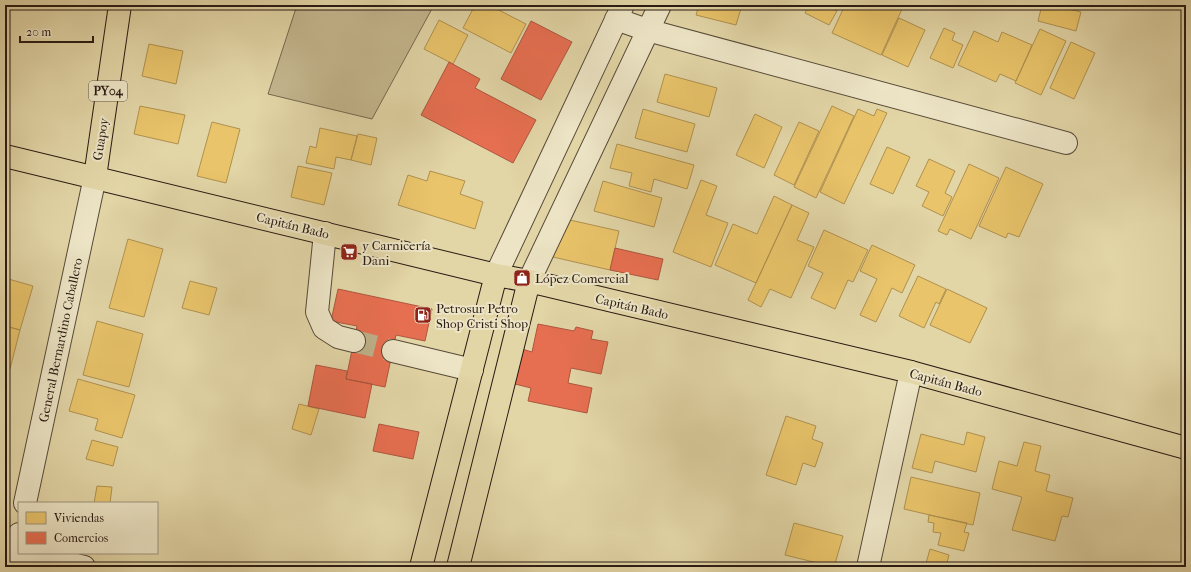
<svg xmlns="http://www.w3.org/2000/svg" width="1191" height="572" font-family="'IM FELL French Canon',serif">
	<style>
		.green { fill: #c3b58d; stroke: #766850 }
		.homes { fill: #e9c46a; stroke: #af9150 }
		.shops { fill: #e76f51; stroke: #ae563e }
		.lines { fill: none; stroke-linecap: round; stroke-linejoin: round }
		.minor-tunnel { stroke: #bdb089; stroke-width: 22; stroke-dasharray: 22 11; stroke-linecap: butt }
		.minor-casing { stroke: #574a38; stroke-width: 24 }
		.major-casing { stroke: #291b13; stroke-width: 24 }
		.minor { stroke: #ece4c5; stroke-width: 22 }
		.major { stroke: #e2d5a6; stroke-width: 22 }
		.labels { text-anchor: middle; stroke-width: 4; stroke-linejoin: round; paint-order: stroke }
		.shield { fill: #ece4c5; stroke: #645748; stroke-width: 1 }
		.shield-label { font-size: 12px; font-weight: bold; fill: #291b13 }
		.street-label { font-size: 13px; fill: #291b13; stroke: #ece4c5 }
		.poi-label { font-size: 13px; fill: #291b13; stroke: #ece4c5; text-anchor: start }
	</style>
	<rect width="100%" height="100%" fill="#e2d5a6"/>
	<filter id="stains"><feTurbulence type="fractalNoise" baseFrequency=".005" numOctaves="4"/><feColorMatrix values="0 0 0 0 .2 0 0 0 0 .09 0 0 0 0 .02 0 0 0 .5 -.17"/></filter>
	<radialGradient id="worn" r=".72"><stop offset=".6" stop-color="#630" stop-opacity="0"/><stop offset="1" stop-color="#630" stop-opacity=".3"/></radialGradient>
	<!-- green -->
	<path class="green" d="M 297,5 L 434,5 L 372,119 L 268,94 Z"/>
	<!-- homes -->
	<path class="homes" d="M 475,5 L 489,5 L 526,24 L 511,53 L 463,28 Z
		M 699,5 L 742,5 L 736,25 L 696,15 Z
		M 809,5 L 825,5 L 837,11 L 829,25 L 805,13 Z
		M 845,5 L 893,5 L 902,9 L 881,55 L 832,33 Z
		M 1042,5 L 1053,5 L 1081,12 L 1076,31 L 1038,21 Z
		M 899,18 L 925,30 L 908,67 L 882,55 Z
		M 439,20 L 468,35 L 453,64 L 424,49 Z
		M 944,28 L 955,33 L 952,40 L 963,45 L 953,68 L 930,58 Z
		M 1040,29 L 1066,41 L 1041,95 L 1015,83 Z
		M 974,31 L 998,42 L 1002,32 L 1032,45 L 1016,81 L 1000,74 L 996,82 L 958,65 Z
		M 1071,42 L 1095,53 L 1074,99 L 1050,88 Z
		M 149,44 L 183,51 L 176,84 L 142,76 Z
		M 665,74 L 717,88 L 709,117 L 657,102 Z
		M 140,106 L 185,115 L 178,144 L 134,134 Z
		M 832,106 L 854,116 L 816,198 L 794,187 Z
		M 643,109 L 695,124 L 687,152 L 635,138 Z
		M 858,109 L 874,116 L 877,109 L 887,113 L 844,204 L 820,192 Z
		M 755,114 L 782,127 L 764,168 L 736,155 Z
		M 212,122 L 240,129 L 226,183 L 197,176 Z
		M 799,122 L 819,131 L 794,185 L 774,175 Z
		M 320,128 L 357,136 L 351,160 L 336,157 L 334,169 L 306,163 L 310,146 L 316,148 Z
		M 358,134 L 377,138 L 371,165 L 351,160 Z
		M 617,144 L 694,165 L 687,189 L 654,179 L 651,192 L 629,186 L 632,173 L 610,168 Z
		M 887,147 L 910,157 L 893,194 L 870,184 Z
		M 929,159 L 955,171 L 945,193 L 952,197 L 943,216 L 922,206 L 929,192 L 916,186 Z
		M 969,164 L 999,178 L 971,239 L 950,229 L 947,235 L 938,231 Z
		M 298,166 L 332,173 L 324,205 L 291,197 Z
		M 1006,167 L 1043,184 L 1019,237 L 1008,233 L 1006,238 L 979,226 Z
		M 430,171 L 465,181 L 460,194 L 483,202 L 475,229 L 398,205 L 408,175 L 427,181 Z
		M 701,180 L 717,186 L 706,215 L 728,223 L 711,267 L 673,252 Z
		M 603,181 L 662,198 L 654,227 L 594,211 Z
		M 774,196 L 792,205 L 756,283 L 715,265 L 733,224 L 757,234 Z
		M 792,205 L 809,213 L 797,240 L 814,247 L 791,298 L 770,289 L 761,307 L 748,300 Z
		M 561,218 L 619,231 L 610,270 L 553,257 Z
		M 824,230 L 868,250 L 853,282 L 848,280 L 835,309 L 811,298 L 823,273 L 808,266 Z
		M 128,239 L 163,249 L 144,317 L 109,308 Z
		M 872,245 L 915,265 L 902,293 L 892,288 L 876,322 L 860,315 L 877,279 L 860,271 Z
		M 918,276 L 946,289 L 939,304 L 936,302 L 924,328 L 899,316 Z
		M 5,278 L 33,286 L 20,330 L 5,326 Z
		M 190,281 L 217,288 L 209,315 L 182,308 Z
		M 947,289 L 987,308 L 970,343 L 930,325 Z
		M 97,321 L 143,334 L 129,387 L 83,375 Z
		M 5,326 L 20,330 L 10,369 L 5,367 Z
		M 78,379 L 135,395 L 122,438 L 95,430 L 98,419 L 69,411 Z
		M 299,404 L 319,409 L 311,435 L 292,429 Z
		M 786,416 L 816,426 L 812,439 L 823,443 L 815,467 L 803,463 L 796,485 L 766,475 Z
		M 967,432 L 985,437 L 976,472 L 935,461 L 932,473 L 912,468 L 921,434 L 964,445 Z
		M 92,440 L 118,447 L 113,466 L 86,459 Z
		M 1024,442 L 1041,446 L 1035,471 L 1050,475 L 1046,491 L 1073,498 L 1068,517 L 1062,516 L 1055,541 L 1012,530 L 1022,497 L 992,489 L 999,461 L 1017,466 Z
		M 911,477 L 980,493 L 973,525 L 904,509 Z
		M 97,486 L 112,487 L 110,503 L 94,503 Z
		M 929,515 L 967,523 L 964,532 L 969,533 L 964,551 L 938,545 L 941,533 L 933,532 L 934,523 L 928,522 Z
		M 794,523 L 843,536 L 834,567 L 785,555 Z
		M 930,549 L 949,555 L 946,567 L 925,567 Z"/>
	<!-- shops -->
	<path class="shops" d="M 531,21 L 572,42 L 541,100 L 501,79 Z
		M 449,62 L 480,79 L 475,88 L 536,120 L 513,163 L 421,115 Z
		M 615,248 L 663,259 L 658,280 L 610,270 Z
		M 338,289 L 432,309 L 425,341 L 396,335 L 385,387 L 346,379 L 357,326 L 331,321 Z
		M 538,324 L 574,331 L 576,327 L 593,331 L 591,339 L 608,342 L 601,374 L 571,368 L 568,383 L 592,388 L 587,413 L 528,401 L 531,388 L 515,384 L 522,349 L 532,352 Z
		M 316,365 L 347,371 L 346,379 L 372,384 L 365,418 L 308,406 Z
		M 379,424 L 419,432 L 413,459 L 373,451 Z"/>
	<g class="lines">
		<!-- minor-tunnel -->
		<path class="minor-tunnel" d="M 354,341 L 393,351"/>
		<defs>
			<path id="minor" d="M 616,19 L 647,30 L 1066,143
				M 325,233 L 317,312 L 324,328 L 338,337 L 354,341
				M 496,275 L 623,5
				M 529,281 L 660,5
				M 393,351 L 472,370
				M 25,503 L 95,177
				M 29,553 L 84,567
				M 12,567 L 19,534
				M 868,567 L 911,372"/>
			<path id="major" d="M 5,156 L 496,275 L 529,281 L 911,372 L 1186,448
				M 95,177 L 120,5
				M 421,567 L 496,275
				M 458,567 L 529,281"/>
		</defs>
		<!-- minor casing -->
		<use href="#minor" class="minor-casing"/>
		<!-- major casing -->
		<use href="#major" class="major-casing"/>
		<!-- minor -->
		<use href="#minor" class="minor"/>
		<!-- major -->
		<use href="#major" class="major"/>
	</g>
	<!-- icons -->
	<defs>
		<symbol id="supermarket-square" viewBox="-11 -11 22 22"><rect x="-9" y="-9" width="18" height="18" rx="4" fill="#8f2418" stroke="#ece4c5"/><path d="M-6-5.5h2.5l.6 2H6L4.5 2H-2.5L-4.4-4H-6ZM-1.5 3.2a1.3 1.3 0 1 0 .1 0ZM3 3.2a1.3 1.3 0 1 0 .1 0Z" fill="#fff"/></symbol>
		<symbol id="shop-square" viewBox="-11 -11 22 22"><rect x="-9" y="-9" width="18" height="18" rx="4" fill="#8f2418" stroke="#ece4c5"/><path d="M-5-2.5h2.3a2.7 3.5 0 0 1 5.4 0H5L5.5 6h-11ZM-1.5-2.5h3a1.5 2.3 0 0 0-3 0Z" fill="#fff"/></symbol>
		<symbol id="fuel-square" viewBox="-11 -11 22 22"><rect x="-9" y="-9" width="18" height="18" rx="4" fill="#8f2418" stroke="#ece4c5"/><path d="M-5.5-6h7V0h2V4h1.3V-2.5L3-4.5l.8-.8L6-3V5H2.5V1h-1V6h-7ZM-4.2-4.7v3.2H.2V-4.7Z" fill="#fff"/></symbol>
	</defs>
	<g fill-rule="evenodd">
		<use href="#supermarket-square" x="339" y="242" width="20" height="20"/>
		<use href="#shop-square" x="512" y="268" width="20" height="20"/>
		<use href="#fuel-square" x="413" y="305" width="20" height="20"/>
	</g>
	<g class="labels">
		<!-- shield labels -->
		<rect class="shield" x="89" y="81" width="38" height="20" rx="3"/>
		<g class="shield-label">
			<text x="108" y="95">PY04</text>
		</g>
		<!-- street labels -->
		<g class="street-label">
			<text transform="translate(100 139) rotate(-81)" y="5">Guapoy</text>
			<text transform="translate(293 225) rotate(14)" y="5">Capitán Bado</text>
			<text transform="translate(632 306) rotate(13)" y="5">Capitán Bado</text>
			<text transform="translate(60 340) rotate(-78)" y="5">General Bernardino Caballero</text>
			<text transform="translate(946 382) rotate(15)" y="5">Capitán Bado</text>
		</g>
		<!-- poi labels -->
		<g class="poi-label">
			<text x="362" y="250">y Carnicería<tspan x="362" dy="15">Dani</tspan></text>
			<text x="535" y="283">López Comercial</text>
			<text x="436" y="313">Petrosur Petro<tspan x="436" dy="15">Shop Cristi Shop</tspan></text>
		</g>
	</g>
	<!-- margin -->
	<rect width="1191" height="572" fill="none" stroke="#e2d5a6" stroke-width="20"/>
	<rect x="6" y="6" width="1179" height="560" fill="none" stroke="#291b13" stroke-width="2"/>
	<rect x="10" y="10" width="1171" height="552" fill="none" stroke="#291b13"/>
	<!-- legend -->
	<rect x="18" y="502" width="140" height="52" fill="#ece4c5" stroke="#9e947e"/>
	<rect x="26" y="512" width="20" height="12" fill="#e9c46a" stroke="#9e947e"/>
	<text x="54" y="522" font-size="12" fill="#291b13">Viviendas</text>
	<rect x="26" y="532" width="20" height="12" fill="#e76f51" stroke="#9e947e"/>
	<text x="54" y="542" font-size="12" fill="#291b13">Comercios</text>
	<!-- scale -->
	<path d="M20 36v6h73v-6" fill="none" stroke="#291b13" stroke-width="2"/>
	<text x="26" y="36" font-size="12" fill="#291b13" stroke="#ece4c5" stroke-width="3" paint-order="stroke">20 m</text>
	<rect width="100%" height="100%" filter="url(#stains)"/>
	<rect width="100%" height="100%" fill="url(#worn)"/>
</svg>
